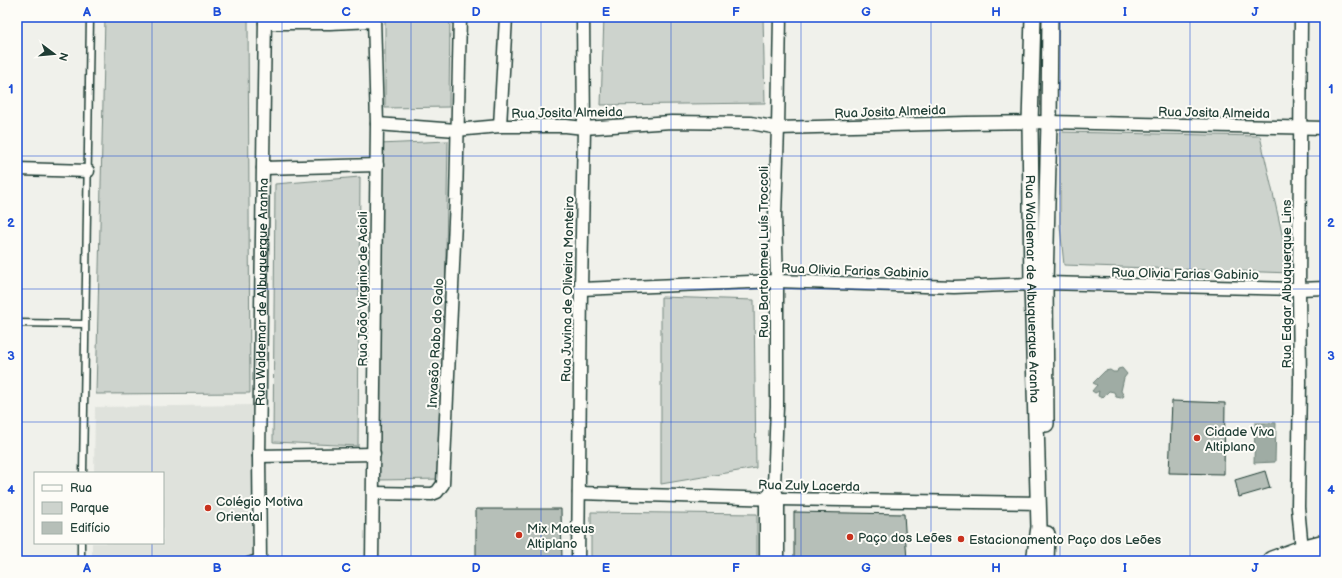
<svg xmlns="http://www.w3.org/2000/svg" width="1342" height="578" font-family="'Balsamiq Sans',sans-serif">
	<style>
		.built { fill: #dfe2dc }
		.green { fill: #cdd3cd; stroke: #768880 }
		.water { fill: #9faca4; stroke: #6c8077 }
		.building { fill: #b6bfb8; stroke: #1f3d34 }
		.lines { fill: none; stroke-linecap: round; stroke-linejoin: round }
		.service-casing { stroke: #1f3d34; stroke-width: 9 }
		.minor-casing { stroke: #1f3d34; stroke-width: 15 }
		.tertiary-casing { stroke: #1f3d34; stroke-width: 18 }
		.primary-casing { stroke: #1f3d34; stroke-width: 22 }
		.service { stroke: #fdfcf7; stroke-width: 6 }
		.minor { stroke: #fdfcf7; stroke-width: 12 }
		.tertiary { stroke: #fdfcf7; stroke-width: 15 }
		.primary { stroke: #fdfcf7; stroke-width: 19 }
		.grid { fill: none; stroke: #1d4ed8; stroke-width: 1; stroke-opacity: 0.55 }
		.poi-dot { fill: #c8321e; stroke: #fdfcf7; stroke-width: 1.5 }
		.labels { text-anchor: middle; stroke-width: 4; stroke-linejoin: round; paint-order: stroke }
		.street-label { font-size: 13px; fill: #1f3d34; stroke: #fdfcf7 }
		.poi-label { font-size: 13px; fill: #1f3d34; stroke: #fdfcf7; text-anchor: start }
		.neatline { fill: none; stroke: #1d4ed8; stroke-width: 1.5 }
		.grid-label { font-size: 13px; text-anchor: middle; font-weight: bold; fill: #1d4ed8 }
	</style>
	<rect width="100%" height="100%" fill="#f0f1eb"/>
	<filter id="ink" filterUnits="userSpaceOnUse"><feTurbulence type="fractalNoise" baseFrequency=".025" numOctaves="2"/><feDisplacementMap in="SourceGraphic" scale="8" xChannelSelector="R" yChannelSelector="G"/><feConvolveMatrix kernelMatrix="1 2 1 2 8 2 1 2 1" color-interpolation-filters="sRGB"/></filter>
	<g filter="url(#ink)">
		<!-- built -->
		<path class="built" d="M 254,405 L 253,561 L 92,561 L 92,543 L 163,543 L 163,473 L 94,473 L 95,407 Z"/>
		<!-- green -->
		<path class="green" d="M 105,17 L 248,17 L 250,393 L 96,394 Z
			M 385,17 L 450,17 L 449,107 L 385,108 Z
			M 604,17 L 763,17 L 765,103 L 601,105 Z
			M 1060,132 L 1260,136 L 1291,273 L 1064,265 L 1060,226 Z
			M 448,141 L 442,479 L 378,480 L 379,144 Z
			M 360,177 L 358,446 L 273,442 L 275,184 Z
			M 661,297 L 754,300 L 756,468 L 661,484 Z
			M 591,512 L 757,514 L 757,561 L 591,561 Z"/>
		<!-- water -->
		<path class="water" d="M 1122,368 L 1127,374 L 1124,378 L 1121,391 L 1124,396 L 1121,398 L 1116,397 L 1114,392 L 1109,391 L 1102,398 L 1098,396 L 1099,391 L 1095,393 L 1092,391 L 1097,385 L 1093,383 L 1105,371 L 1110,370 L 1113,372 L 1117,372 L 1118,369 Z
			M 1255,423 L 1276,423 L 1275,462 L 1254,463 Z"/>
		<!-- building -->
		<path class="building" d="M 1172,401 L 1225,403 L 1224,474 L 1169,473 Z
			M 1265,471 L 1270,488 L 1239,497 L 1235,480 Z
			M 476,509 L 561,509 L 562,561 L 476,561 Z
			M 794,512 L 904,514 L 907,561 L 794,561 Z"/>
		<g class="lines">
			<defs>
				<path id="service" d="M 17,323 L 85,324
					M 83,473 L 90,17
					M 81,561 L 81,543
					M 248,561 L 260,557"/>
				<g id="minor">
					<path d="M 1301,17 L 1299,289 L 1300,382 L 1298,507 L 1302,550"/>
					<path d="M 265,23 L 330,23 L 374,21"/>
					<path d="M 377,124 L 456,130 L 500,126 L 566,126 L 584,128 L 671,122 L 751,123 L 778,128 L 966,123 L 1049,122 L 1325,128"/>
					<path d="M 500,126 L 506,17"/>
					<path d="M 263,168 L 377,165"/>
					<path d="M 17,169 L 88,171"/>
					<path d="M 1045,283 L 1299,289 L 1325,288"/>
					<path d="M 581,289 L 777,281 L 954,287 L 1032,284"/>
					<path d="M 259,456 L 374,454"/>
					<path d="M 373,493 L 432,494 L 437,492 L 443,484 L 456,200 L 460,17"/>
					<path d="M 579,493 L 778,499 L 1039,503"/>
					<path id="s1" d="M 260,561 L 259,456 L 265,17"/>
					<path d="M 372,561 L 377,124 L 374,17"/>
					<path d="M 578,561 L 581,289 L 584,128 L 583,17"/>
					<path d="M 766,561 L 766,499 L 770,493"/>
					<path d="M 778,561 L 778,499 L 774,487 L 777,406 L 777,281 L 775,216 L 778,128 L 780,17"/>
				</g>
				<g id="tertiary">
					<path id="s2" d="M 1033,17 L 1030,123 L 1032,284 L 1039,527 L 1034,561"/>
					<path d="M 1046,424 L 1045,283 L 1049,122 L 1050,17"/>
					<path d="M 1046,561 L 1047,534"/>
				</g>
				<path id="primary" d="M 1272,561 L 1302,550 L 1325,544
					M 1320,561 L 1325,560"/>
			</defs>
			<!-- service casing -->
			<use href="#service" class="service-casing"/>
			<!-- minor casing -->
			<use href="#minor" class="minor-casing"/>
			<!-- tertiary casing -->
			<use href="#tertiary" class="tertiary-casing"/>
			<!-- primary casing -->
			<use href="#primary" class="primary-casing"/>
			<!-- service -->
			<use href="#service" class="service"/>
			<!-- minor -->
			<use href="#minor" class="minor"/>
			<!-- tertiary -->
			<use href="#tertiary" class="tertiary"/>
			<!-- primary -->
			<use href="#primary" class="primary"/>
		</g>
	</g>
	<!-- grid -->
	<path class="grid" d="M 152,17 L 152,473M 282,17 L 282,561M 411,17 L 411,561M 541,17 L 541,561M 671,17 L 671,561M 801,17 L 801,561M 931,17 L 931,561M 1060,17 L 1060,561M 1190,17 L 1190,561M 17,156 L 1325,156M 17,289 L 1325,289M 17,422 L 1325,422M 152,543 L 152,561"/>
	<!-- markers -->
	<g class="poi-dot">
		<circle cx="1197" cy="438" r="4"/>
		<circle cx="208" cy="508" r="4"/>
		<circle cx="519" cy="535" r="4"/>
		<circle cx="850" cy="537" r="4"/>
		<circle cx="961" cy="539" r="4"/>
	</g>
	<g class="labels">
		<!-- street labels -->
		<g class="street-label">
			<text transform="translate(890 111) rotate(-2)" y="5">Rua Josita Almeida</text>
			<text transform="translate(567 112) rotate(-1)" y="5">Rua Josita Almeida</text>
			<text transform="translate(1214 112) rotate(1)" y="5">Rua Josita Almeida</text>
			<text transform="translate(763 252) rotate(-90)" y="5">Rua Bartolomeu Luís Troccoli</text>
			<text transform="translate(855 270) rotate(2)" y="5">Rua Olivia Farias Gabinio</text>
			<text transform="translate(1185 273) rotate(1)" y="5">Rua Olivia Farias Gabinio</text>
			<text transform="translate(1286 284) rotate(-90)" y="5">Rua Edgar Albuquerque Lins</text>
			<text transform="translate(362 289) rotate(-90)" y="5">Rua João Virginio de Acioli</text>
			<text transform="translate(567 289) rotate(-89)" y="5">Rua Juvina de Oliveira Monteiro</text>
			<text dy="5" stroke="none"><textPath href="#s2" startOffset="272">Rua Waldemar de Albuquerque Aranha</textPath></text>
			<text dy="5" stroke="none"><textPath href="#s1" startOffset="269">Rua Waldemar de Albuquerque Aranha</textPath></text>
			<text transform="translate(435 343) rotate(-87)" y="5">Invasão Rabo do Galo</text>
			<text transform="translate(809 485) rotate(1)" y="5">Rua Zuly Lacerda</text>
		</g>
		<!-- poi labels -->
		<g class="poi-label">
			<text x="1205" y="436">Cidade Viva<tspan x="1205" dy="15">Altiplano</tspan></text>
			<text x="216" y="506">Colégio Motiva<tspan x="216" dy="15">Oriental</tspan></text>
			<text x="527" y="533">Mix Mateus<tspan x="527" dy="15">Altiplano</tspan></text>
			<text x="858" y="542">Paço dos Leões</text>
			<text x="969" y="544">Estacionamento Paço dos Leões</text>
		</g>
	</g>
	<!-- margin -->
	<rect width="1342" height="578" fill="none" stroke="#fdfcf7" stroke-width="44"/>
	<!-- legend -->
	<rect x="34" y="472" width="130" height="72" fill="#fdfcf7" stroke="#a4b0a9"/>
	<rect x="42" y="485" width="20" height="6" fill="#fdfcf7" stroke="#a4b0a9"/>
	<text x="70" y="492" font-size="12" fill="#1f3d34">Rua</text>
	<rect x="42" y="502" width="20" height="12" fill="#cdd3cd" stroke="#a4b0a9"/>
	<text x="70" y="512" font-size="12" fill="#1f3d34">Parque</text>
	<rect x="42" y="522" width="20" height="12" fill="#b6bfb8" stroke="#a4b0a9"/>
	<text x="70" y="532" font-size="12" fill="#1f3d34">Edifício</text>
	<!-- north arrow -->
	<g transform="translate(54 54) rotate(106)" stroke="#fdfcf7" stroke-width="3" paint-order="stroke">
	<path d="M0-3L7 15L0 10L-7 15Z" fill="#1f3d34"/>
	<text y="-6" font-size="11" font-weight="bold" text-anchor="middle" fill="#1f3d34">N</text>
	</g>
	<rect x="22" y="22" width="1298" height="534" class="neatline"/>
	<g class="grid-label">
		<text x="87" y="16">A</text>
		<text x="217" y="16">B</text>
		<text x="346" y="16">C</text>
		<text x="476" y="16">D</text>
		<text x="606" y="16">E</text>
		<text x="736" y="16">F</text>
		<text x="866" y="16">G</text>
		<text x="996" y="16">H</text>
		<text x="1125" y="16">I</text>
		<text x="1255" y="16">J</text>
		<text x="11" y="93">1</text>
		<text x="1331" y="93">1</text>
		<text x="11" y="227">2</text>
		<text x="1331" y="227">2</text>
		<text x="11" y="360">3</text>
		<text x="1331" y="360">3</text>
		<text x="11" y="494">4</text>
		<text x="1331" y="494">4</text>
		<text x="87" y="572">A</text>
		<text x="217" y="572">B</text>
		<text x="346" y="572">C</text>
		<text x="476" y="572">D</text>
		<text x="606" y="572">E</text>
		<text x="736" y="572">F</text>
		<text x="866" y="572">G</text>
		<text x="996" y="572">H</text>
		<text x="1125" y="572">I</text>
		<text x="1255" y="572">J</text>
	</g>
</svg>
